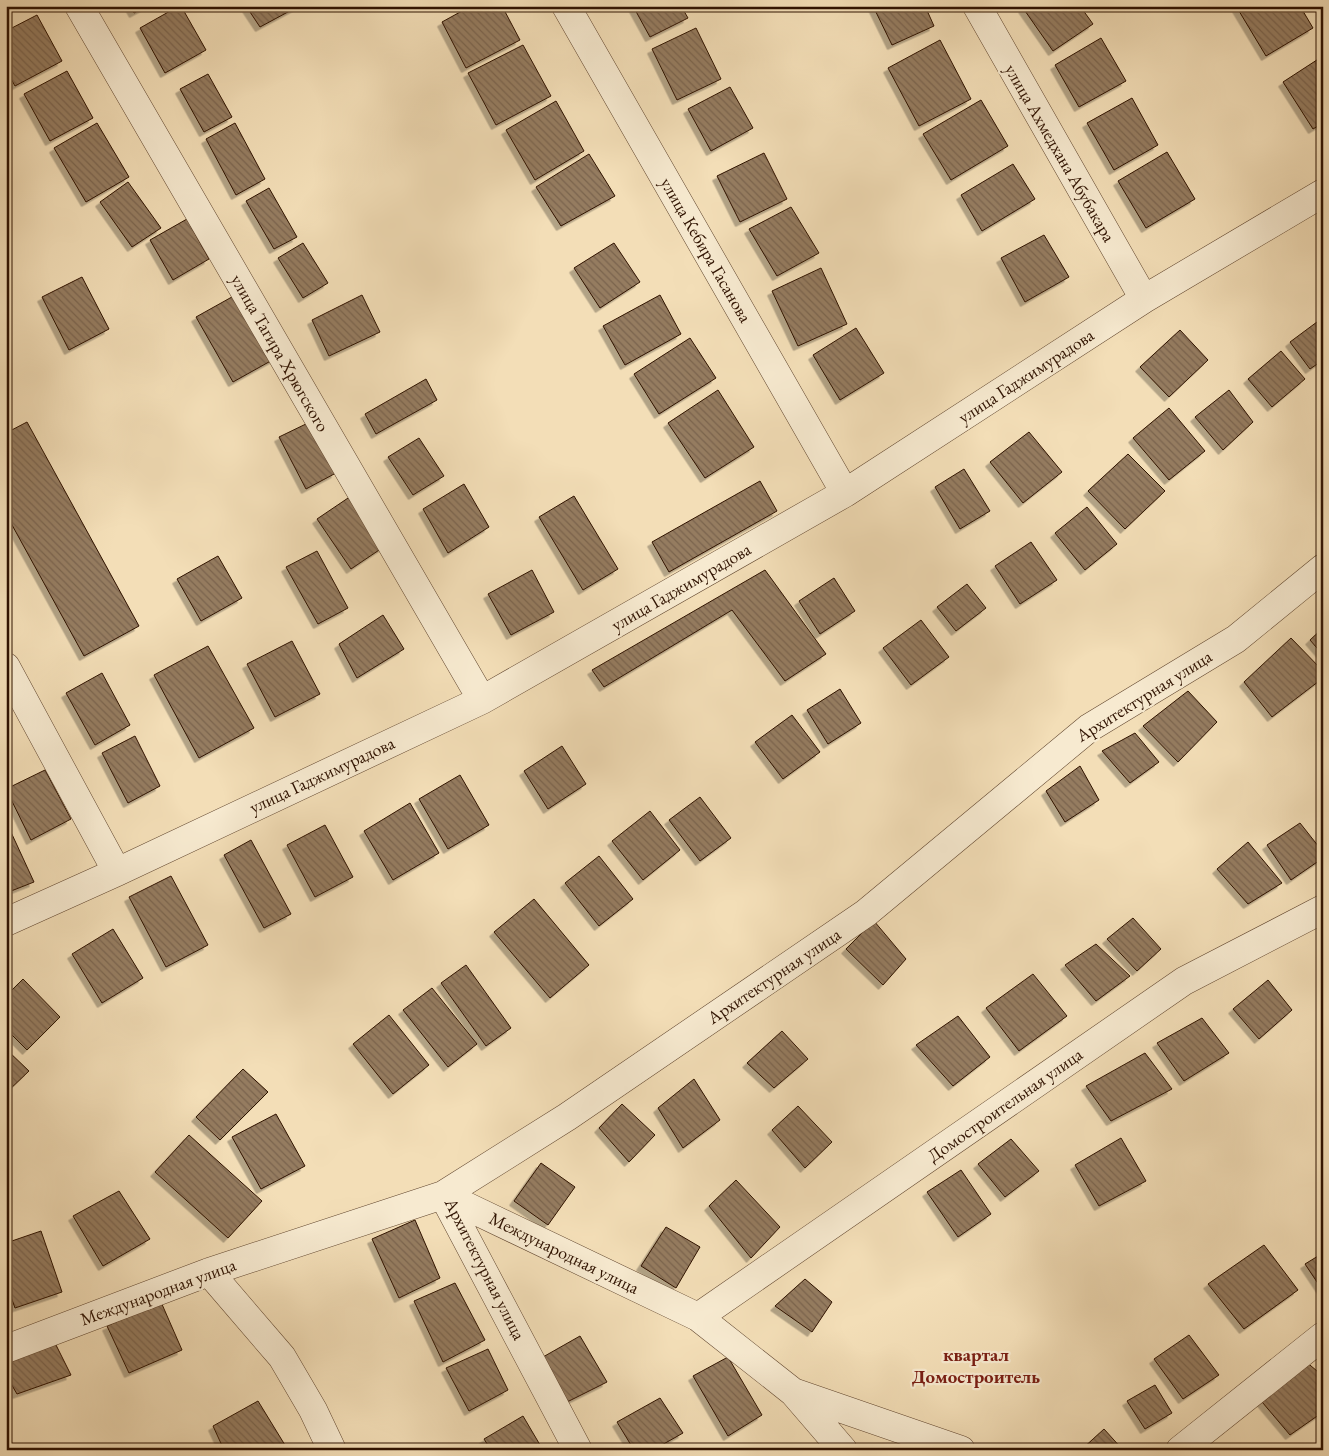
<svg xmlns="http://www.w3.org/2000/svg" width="1329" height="1456" font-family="'EB Garamond',serif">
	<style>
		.building { fill: url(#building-back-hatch); stroke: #2f1201; filter: url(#shadow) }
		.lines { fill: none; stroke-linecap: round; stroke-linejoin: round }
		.minor-casing { stroke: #60452e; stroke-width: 29 }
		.minor { stroke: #f7ead0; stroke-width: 28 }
		.labels { text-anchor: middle; stroke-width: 4.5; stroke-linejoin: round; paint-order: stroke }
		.street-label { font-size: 18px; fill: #2f1201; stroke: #f7ead0 }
		.neighbourhood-label { font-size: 19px; font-weight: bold; fill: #7a1f14; stroke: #f7ead0 }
	</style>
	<defs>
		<pattern id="building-back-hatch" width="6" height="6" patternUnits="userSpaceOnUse" patternTransform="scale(1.25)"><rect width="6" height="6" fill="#957c60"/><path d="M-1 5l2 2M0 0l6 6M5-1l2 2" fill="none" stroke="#7a644d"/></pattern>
		<filter id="shadow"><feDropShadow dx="-4.5" dy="4.5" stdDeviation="0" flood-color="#0004"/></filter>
	</defs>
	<rect width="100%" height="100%" fill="#f3deb7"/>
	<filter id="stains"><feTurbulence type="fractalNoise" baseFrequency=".004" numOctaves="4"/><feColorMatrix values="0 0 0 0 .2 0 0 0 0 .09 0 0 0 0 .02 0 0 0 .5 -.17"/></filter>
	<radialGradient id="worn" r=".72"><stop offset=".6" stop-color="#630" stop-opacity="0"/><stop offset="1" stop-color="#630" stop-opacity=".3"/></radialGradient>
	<!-- building -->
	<path class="building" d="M 6,6 L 18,6 L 6,13 Z
		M 130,6 L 147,6 L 134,13 Z
		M 179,6 L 181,6 L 206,50 L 165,73 L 140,28 Z
		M 246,6 L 299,6 L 260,27 Z
		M 471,6 L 502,6 L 520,40 L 466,68 L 442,22 Z
		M 633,6 L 681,6 L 688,18 L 650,37 Z
		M 873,6 L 925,6 L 934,26 L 892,45 Z
		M 1025,6 L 1080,6 L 1093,24 L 1053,51 L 1023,8 Z
		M 1236,6 L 1300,6 L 1313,28 L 1266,56 Z
		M 37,15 L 62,61 L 15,86 L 6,70 L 6,31 Z
		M 696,28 L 721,79 L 677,100 L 652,49 Z
		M 1101,38 L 1126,81 L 1079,107 L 1055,65 Z
		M 940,40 L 971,99 L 919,126 L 888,68 Z
		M 523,45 L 551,96 L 496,125 L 468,73 Z
		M 1323,56 L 1323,123 L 1313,129 L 1283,82 Z
		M 67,71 L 93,118 L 50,141 L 24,94 Z
		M 208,74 L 232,117 L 204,132 L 180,89 Z
		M 730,87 L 753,128 L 711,151 L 688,109 Z
		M 1132,98 L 1158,145 L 1114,170 L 1087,123 Z
		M 981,100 L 1008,146 L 951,180 L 923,134 Z
		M 556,101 L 584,151 L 535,180 L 506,130 Z
		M 97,123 L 129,177 L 86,202 L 54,148 Z
		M 235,123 L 265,179 L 236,195 L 206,139 Z
		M 1167,152 L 1195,199 L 1146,228 L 1118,181 Z
		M 764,153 L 787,199 L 740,222 L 717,176 Z
		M 589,154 L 615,196 L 561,226 L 536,187 Z
		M 1013,164 L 1035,199 L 982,231 L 961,195 Z
		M 128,182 L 161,228 L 132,247 L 100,202 Z
		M 269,188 L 297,237 L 274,249 L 246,201 Z
		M 791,207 L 819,253 L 777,276 L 749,229 Z
		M 187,219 L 209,259 L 173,280 L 150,240 Z
		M 1044,235 L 1069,277 L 1025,302 L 1001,258 Z
		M 303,243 L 328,283 L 303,298 L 278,258 Z
		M 614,243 L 640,282 L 600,308 L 574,268 Z
		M 821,268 L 847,324 L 798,346 L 772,291 Z
		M 82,277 L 109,329 L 69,350 L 42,297 Z
		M 239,293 L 276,358 L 233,382 L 196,317 Z
		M 362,295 L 380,332 L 329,356 L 312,320 Z
		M 660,295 L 681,334 L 625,365 L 603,326 Z
		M 1321,319 L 1323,321 L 1323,360 L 1310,369 L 1290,342 Z
		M 856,328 L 884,373 L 840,400 L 813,355 Z
		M 1180,330 L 1208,360 L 1169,397 L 1140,367 Z
		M 690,338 L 716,378 L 659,414 L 634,374 Z
		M 1281,351 L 1305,379 L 1272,407 L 1248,379 Z
		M 426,379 L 437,400 L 376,434 L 365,414 Z
		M 718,390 L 754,447 L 705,478 L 668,423 Z
		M 1229,390 L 1253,422 L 1223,450 L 1195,417 Z
		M 1169,408 L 1205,451 L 1169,480 L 1133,438 Z
		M 27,422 L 139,626 L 84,656 L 6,514 L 6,433 Z
		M 310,422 L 336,473 L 306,489 L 279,437 Z
		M 1029,432 L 1062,472 L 1023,503 L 990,462 Z
		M 419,438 L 444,476 L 413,495 L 388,457 Z
		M 1128,454 L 1165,491 L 1125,529 L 1088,491 Z
		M 964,469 L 990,511 L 960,529 L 935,487 Z
		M 760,481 L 777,511 L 669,572 L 652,542 Z
		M 464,484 L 489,527 L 448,553 L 423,509 Z
		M 354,494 L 388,544 L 351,569 L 317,519 Z
		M 574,496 L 618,569 L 583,590 L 539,517 Z
		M 1087,507 L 1117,544 L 1085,570 L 1055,533 Z
		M 1031,542 L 1057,580 L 1020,604 L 995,566 Z
		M 317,551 L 348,608 L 318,624 L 286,567 Z
		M 218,556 L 242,598 L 201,621 L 177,579 Z
		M 532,570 L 554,612 L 511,635 L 488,594 Z
		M 765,570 L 826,654 L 785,681 L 732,610 L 604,687 L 592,670 Z
		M 834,578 L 855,611 L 820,634 L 799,601 Z
		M 967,584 L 986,608 L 956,631 L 937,607 Z
		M 383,615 L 404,649 L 357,678 L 339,644 Z
		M 921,620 L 949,657 L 911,685 L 883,648 Z
		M 1323,628 L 1323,655 L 1310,640 Z
		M 1291,638 L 1323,671 L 1323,678 L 1272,717 L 1244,682 Z
		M 292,641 L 320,694 L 275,717 L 247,664 Z
		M 208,646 L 254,728 L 199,758 L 154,675 Z
		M 102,673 L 130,725 L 95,745 L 66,693 Z
		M 840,689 L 861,723 L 828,744 L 807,710 Z
		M 1188,691 L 1217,722 L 1178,762 L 1143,726 Z
		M 792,715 L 820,752 L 783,779 L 755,742 Z
		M 1135,733 L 1159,762 L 1130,783 L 1102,751 Z
		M 135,736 L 160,786 L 128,803 L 102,753 Z
		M 562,746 L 586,784 L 548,809 L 524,771 Z
		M 1080,766 L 1099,800 L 1065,822 L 1046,791 Z
		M 45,770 L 71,819 L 31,840 L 6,789 Z
		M 460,775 L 489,825 L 448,849 L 419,799 Z
		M 700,797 L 731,838 L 700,861 L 669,820 Z
		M 410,803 L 439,853 L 393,880 L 364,831 Z
		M 650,811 L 680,850 L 643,880 L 612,841 Z
		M 1300,823 L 1323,852 L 1323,858 L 1291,880 L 1267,845 Z
		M 325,825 L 353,877 L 315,897 L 287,845 Z
		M 10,830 L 34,882 L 6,893 L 6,831 Z
		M 251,840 L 291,914 L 264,928 L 224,855 Z
		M 1248,842 L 1282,883 L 1248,904 L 1217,869 Z
		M 599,856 L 633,899 L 599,926 L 565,883 Z
		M 171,876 L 208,945 L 166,967 L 129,897 Z
		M 534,899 L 589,965 L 550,998 L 494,932 Z
		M 1133,918 L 1161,949 L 1137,971 L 1107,939 Z
		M 874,921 L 906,959 L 883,985 L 846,949 Z
		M 113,929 L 143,978 L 102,1003 L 72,954 Z
		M 1096,944 L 1130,976 L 1096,1001 L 1065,965 Z
		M 466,965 L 511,1028 L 486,1046 L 441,983 Z
		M 1033,974 L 1067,1016 L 1019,1051 L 986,1008 Z
		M 23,979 L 60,1017 L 27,1050 L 6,1029 L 6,996 Z
		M 1268,980 L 1292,1010 L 1259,1039 L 1233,1009 Z
		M 432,988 L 477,1044 L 448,1067 L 403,1010 Z
		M 389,1015 L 429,1065 L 393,1094 L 353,1044 Z
		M 958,1016 L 990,1057 L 953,1086 L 916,1045 Z
		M 1202,1018 L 1229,1053 L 1184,1081 L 1157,1043 Z
		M 782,1031 L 808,1059 L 774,1088 L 747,1063 Z
		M 6,1049 L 29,1071 L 6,1093 Z
		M 1145,1053 L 1172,1089 L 1111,1121 L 1086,1086 Z
		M 243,1069 L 268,1092 L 220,1140 L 196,1117 Z
		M 694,1079 L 720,1120 L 683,1148 L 658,1108 Z
		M 622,1104 L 655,1135 L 629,1162 L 599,1128 Z
		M 798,1106 L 832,1142 L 805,1168 L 772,1130 Z
		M 276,1114 L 305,1166 L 261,1189 L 232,1137 Z
		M 189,1135 L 262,1201 L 228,1238 L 155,1172 Z
		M 1121,1138 L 1146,1181 L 1099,1206 L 1075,1165 Z
		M 1011,1139 L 1039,1171 L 1005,1197 L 978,1164 Z
		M 541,1163 L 575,1187 L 548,1225 L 514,1201 Z
		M 961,1170 L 991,1214 L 958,1237 L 927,1192 Z
		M 736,1180 L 780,1227 L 751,1258 L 709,1206 Z
		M 119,1191 L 150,1239 L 103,1266 L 73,1216 Z
		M 415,1220 L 440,1278 L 399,1298 L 372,1239 Z
		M 666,1227 L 700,1247 L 676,1288 L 641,1266 Z
		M 41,1231 L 62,1292 L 15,1308 L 6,1283 L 6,1243 Z
		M 1264,1245 L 1298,1290 L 1244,1329 L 1208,1284 Z
		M 1323,1253 L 1323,1291 L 1305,1264 Z
		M 805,1279 L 832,1302 L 812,1332 L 775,1306 Z
		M 455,1283 L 485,1340 L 443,1362 L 414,1301 Z
		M 161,1302 L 182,1350 L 129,1373 L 107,1326 Z
		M 51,1335 L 71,1375 L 17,1394 L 6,1375 L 6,1351 Z
		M 1189,1335 L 1219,1375 L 1183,1399 L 1154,1359 Z
		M 580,1336 L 607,1382 L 567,1402 L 543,1357 Z
		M 488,1349 L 508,1390 L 469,1411 L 446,1368 Z
		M 728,1357 L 762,1415 L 728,1436 L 693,1376 Z
		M 1304,1360 L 1317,1371 L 1323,1383 L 1323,1412 L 1290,1435 L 1257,1396 Z
		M 1155,1385 L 1172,1413 L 1145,1429 L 1127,1401 Z
		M 660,1398 L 683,1433 L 653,1450 L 634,1450 L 617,1422 Z
		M 258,1401 L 288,1450 L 224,1450 L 213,1426 Z
		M 523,1416 L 543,1450 L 491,1450 L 484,1439 Z
		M 1104,1429 L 1123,1450 L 1081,1450 Z"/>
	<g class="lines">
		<defs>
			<path id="minor" d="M 79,6 L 482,700
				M 566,6 L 845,493
				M 977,6 L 1144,299
				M 6,667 L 117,872
				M 6,922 L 117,872 L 482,700 L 845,493 L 1144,299 L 1323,193
				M 209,1272 L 282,1357 L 313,1410 L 332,1450
				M 698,1317 L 1184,981 L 1323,909
				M 6,1349 L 209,1272 L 443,1195 L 698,1317 L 793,1392 L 961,1450
				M 794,1393 L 843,1450
				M 578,1450 L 443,1195 L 567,1117 L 866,913 L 1089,728 L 1236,639 L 1323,568
				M 1180,1450 L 1323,1336"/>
		</defs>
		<!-- minor casing -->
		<use href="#minor" class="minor-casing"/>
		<!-- minor -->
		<use href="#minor" class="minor"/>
	</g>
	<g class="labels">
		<!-- street labels -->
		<g class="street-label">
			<text transform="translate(1060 153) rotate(60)" y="6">улица Ахмедхана Абубакара</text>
			<text transform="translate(706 250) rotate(60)" y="6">улица Кебира Гасанова</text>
			<text transform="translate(280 353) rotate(60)" y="6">улица Тагира Хрюгского</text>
			<text transform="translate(1026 376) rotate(-33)" y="6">улица Гаджимурадова</text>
			<text transform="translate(681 587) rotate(-30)" y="6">улица Гаджимурадова</text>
			<text transform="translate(1144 696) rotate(-32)" y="6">Архитектурная улица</text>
			<text transform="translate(322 775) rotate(-25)" y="6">улица Гаджимурадова</text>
			<text transform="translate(774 976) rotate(-34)" y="6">Архитектурная улица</text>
			<text transform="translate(1005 1105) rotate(-35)" y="6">Домостроительная улица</text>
			<text transform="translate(564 1253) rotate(26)" y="6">Международная улица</text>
			<text transform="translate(485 1269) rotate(63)" y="6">Архитектурная улица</text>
			<text transform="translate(158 1292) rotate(-20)" y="6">Международная улица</text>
		</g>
		<!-- neighbourhood labels -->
		<g class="neighbourhood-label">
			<text x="976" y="1361">квартал<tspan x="976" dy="22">Домостроитель</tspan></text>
		</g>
	</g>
	<!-- margin -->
	<rect width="1329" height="1456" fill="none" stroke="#f3deb7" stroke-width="25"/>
	<rect x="8" y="8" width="1314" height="1441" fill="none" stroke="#2f1201" stroke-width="2.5"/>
	<rect x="12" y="12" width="1304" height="1431" fill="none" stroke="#2f1201"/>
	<rect width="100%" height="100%" filter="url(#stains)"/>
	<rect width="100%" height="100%" fill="url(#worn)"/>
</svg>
